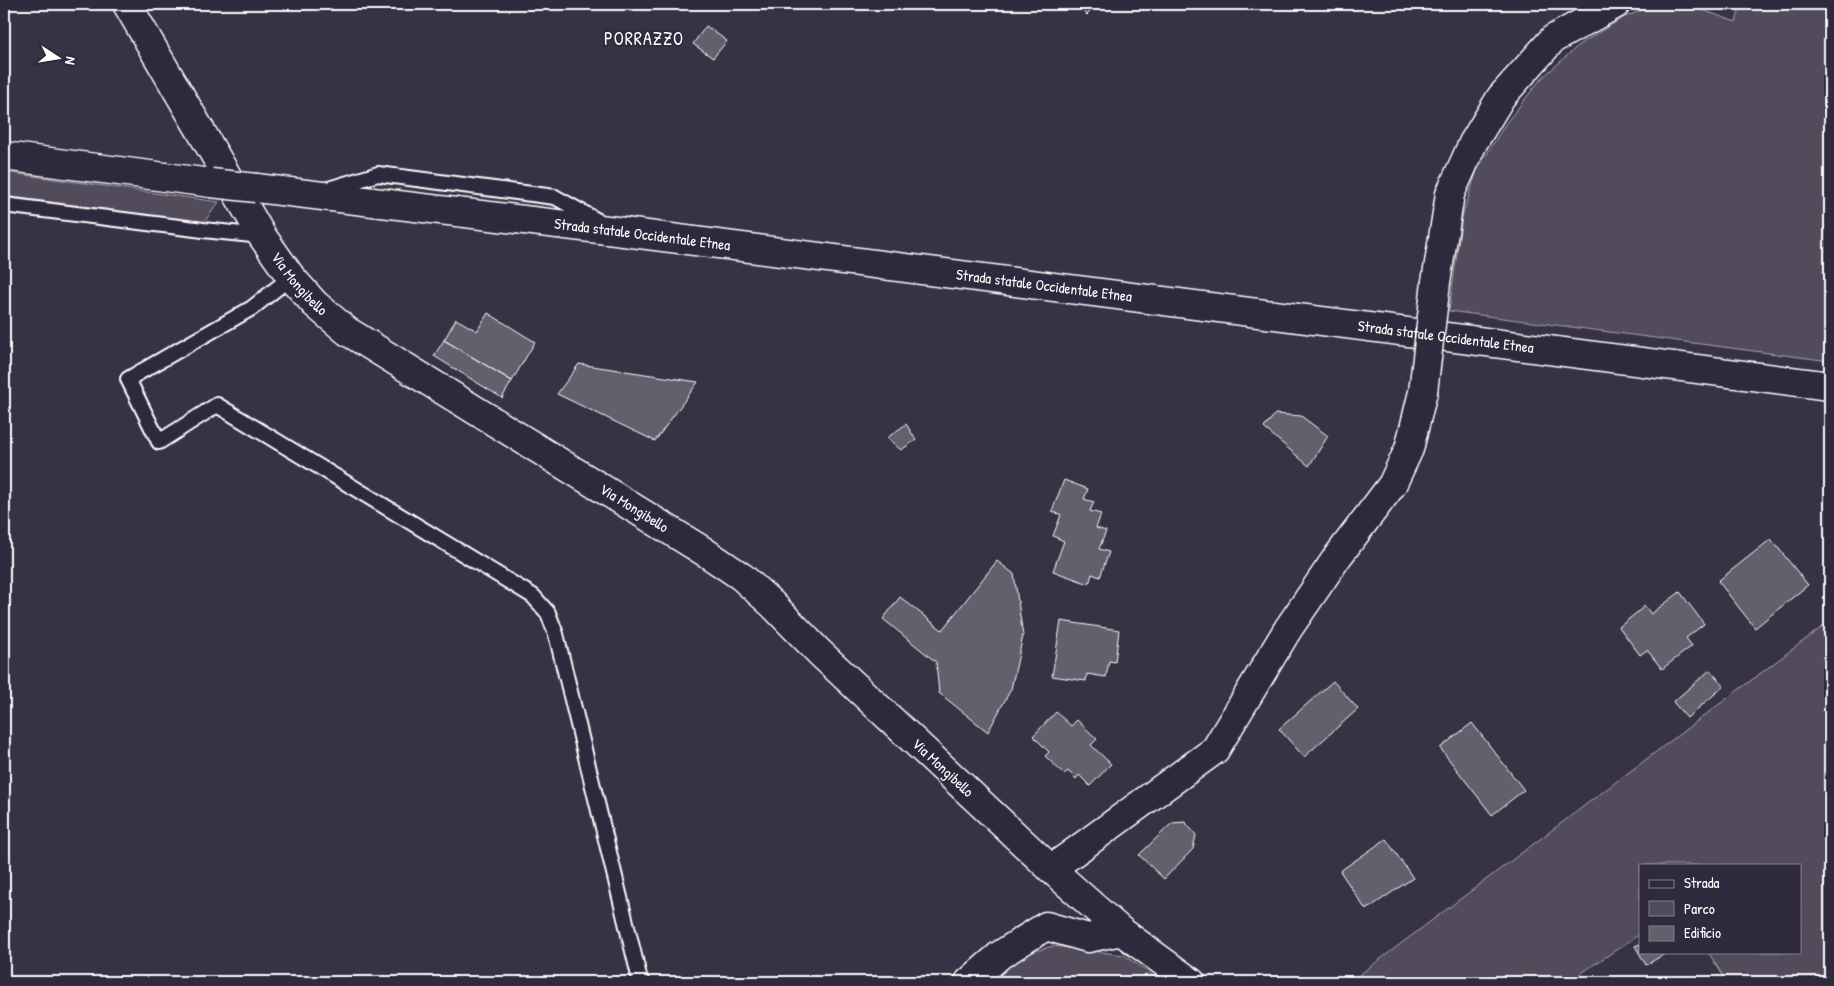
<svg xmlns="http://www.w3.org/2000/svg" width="1834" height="986" font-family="'Patrick Hand',sans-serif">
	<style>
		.green { fill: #514c5c; stroke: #a8a6ae }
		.building { fill: #635f6d; stroke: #fff }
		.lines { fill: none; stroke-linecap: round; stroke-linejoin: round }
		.service-casing { stroke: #fff; stroke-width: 18 }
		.minor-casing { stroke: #fff; stroke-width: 31 }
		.tertiary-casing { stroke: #fff; stroke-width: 31 }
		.primary-casing { stroke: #fff; stroke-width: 31 }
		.service { stroke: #2f2a3d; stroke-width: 14 }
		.minor { stroke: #2f2a3d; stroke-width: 28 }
		.tertiary { stroke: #2f2a3d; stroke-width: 28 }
		.primary { stroke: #2f2a3d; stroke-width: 28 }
		.minor-bridge-casing { stroke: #fff; stroke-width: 31; stroke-linecap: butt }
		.primary-bridge-casing { stroke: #fff; stroke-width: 31; stroke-linecap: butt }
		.minor-bridge { stroke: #2f2a3d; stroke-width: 28 }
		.primary-bridge { stroke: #2f2a3d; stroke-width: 28 }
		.labels { text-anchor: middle; stroke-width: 4; stroke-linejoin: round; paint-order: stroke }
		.street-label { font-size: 15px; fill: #fff; stroke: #2f2a3d }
		.quarter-label { font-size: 18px; letter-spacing: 1px; fill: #fff; stroke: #2f2a3d }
	</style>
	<rect width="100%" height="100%" fill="#373345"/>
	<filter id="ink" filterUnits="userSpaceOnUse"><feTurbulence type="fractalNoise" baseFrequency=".02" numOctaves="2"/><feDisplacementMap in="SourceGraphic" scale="10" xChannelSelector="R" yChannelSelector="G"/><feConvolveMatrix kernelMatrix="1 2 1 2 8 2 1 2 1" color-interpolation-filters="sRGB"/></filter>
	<g filter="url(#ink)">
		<!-- green -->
		<path class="green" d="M 1656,4 L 1686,4 L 1736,22 L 1741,4 L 1830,4 L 1830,361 L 1449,311 L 1462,217 L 1477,170 L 1506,123 L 1541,79 L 1580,44 L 1623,18 Z
			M 4,172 L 219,202 L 204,222 L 4,196 Z
			M 1830,621 L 1830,982 L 1727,982 L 1708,952 L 1800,952 L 1800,865 L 1640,865 L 1640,934 L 1568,982 L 1350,982 Z
			M 1053,946 L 1124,955 L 1162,982 L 984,982 L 1011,958 Z"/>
		<!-- building -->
		<path class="building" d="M 1074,4 L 1098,4 L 1087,15 Z
			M 706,26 L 727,41 L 713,58 L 693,44 Z
			M 488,313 L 535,342 L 512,381 L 444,340 L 456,319 L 477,331 Z
			M 444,340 L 512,381 L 502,398 L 434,356 Z
			M 579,364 L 698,382 L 655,441 L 557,394 Z
			M 1275,414 L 1301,416 L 1328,436 L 1309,466 L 1264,428 Z
			M 906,424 L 916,440 L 901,450 L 887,438 Z
			M 1064,480 L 1088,489 L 1084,499 L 1094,502 L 1090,511 L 1101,514 L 1096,528 L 1106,531 L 1099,549 L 1109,552 L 1100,577 L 1092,574 L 1089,584 L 1053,571 L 1064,541 L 1053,536 L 1061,515 L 1052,511 Z
			M 1771,539 L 1808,585 L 1755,628 L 1718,581 Z
			M 997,561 L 1014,574 L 1023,636 L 1011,689 L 988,732 L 939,693 L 936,662 L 883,619 L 900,597 L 942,630 Z
			M 1680,592 L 1704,624 L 1686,638 L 1692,646 L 1662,669 L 1647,650 L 1640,655 L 1619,627 L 1645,606 L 1651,614 Z
			M 1061,621 L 1119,630 L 1115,662 L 1109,661 L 1106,677 L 1087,674 L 1086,681 L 1052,676 Z
			M 1710,670 L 1724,686 L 1687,718 L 1673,702 Z
			M 1333,681 L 1358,709 L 1304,757 L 1279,729 Z
			M 1056,712 L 1071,726 L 1077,720 L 1097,739 L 1091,745 L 1111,764 L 1090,786 L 1079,775 L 1076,779 L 1068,771 L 1064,774 L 1045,756 L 1049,752 L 1033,736 Z
			M 1472,723 L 1524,790 L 1492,815 L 1440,748 Z
			M 1185,822 L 1196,835 L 1193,849 L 1164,879 L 1139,855 L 1172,823 Z
			M 1386,839 L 1413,878 L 1366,910 L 1340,871 Z
			M 1640,944 L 1640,952 L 1668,952 L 1646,965 L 1635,946 Z"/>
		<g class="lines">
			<defs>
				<path id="service" d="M 325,190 L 378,174 L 555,197 L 600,222
					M 4,205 L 203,230 L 262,236
					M 291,277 L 252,308 L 128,379 L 159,442 L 217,405 L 533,596 L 548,613 L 556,634 L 640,980 L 642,982"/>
				<path id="minor" d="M 1436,282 L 1450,194 L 1473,143 L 1501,97 L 1553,39 L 1616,4
					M 1051,869 L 1215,750 L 1288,629 L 1338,556 L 1392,485 L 1409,449 L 1423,392
					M 969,982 L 1000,955 L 1046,926 L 1088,938 L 1121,931"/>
				<g id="tertiary">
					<path id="s1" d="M 127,4 L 262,236 L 291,277 L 315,304 L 347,331 L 705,552 L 742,577 L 772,604 L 820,653 L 1051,869 L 1121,931 L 1191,982"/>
				</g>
				<g id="primary">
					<path d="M 4,156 L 211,183"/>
					<path id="s2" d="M 256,188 L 616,231 L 1830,386"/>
				</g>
			</defs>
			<!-- service casing -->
			<use href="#service" class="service-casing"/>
			<!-- minor casing -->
			<use href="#minor" class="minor-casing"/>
			<!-- tertiary casing -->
			<use href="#tertiary" class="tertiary-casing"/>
			<!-- primary casing -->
			<use href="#primary" class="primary-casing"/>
			<!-- service -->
			<use href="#service" class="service"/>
			<!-- minor -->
			<use href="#minor" class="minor"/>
			<!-- tertiary -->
			<use href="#tertiary" class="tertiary"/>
			<!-- primary -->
			<use href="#primary" class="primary"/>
			<defs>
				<path id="minor-bridge" d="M 1423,392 L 1436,282"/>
				<path id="primary-bridge" d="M 211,183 L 256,188"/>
			</defs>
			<!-- minor-bridge casing -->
			<use href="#minor-bridge" class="minor-bridge-casing"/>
			<!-- primary-bridge casing -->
			<use href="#primary-bridge" class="primary-bridge-casing"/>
			<!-- minor-bridge -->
			<use href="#minor-bridge" class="minor-bridge"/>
			<!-- primary-bridge -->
			<use href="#primary-bridge" class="primary-bridge"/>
		</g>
	</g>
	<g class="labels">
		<!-- street labels -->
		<g class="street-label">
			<text dy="5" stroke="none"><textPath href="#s2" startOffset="389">Strada statale Occidentale Etnea</textPath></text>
			<text dy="5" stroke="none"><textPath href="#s1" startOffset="329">Via Mongibello</textPath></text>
			<text dy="5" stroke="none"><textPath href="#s2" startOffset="794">Strada statale Occidentale Etnea</textPath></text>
			<text dy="5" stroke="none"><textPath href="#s2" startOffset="1199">Strada statale Occidentale Etnea</textPath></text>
			<text dy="5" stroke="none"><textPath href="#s1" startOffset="734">Via Mongibello</textPath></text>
			<text dy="5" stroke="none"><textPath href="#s1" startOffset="1139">Via Mongibello</textPath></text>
		</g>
		<!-- quarter labels -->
		<g class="quarter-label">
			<text x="644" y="45">PORRAZZO</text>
		</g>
	</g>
	<!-- margin -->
	<rect width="1834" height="986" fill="none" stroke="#2f2a3d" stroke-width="20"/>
	<rect x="10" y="10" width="1814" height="966" fill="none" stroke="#fff" stroke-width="2" filter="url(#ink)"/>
	<!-- legend -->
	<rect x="1639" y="864" width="162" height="90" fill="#2f2a3d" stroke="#827f8b"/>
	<rect x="1649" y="880" width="25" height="8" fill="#2f2a3d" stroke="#827f8b"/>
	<text x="1684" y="888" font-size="15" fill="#ffffff">Strada</text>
	<rect x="1649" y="901" width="25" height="15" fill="#514c5c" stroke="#827f8b"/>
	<text x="1684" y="914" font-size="15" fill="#ffffff">Parco</text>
	<rect x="1649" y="926" width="25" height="15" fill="#635f6d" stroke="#827f8b"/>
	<text x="1684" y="938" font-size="15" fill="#ffffff">Edificio</text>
	<!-- north arrow -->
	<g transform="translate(58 58) rotate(102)" stroke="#2f2a3d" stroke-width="4" paint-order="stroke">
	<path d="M0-4L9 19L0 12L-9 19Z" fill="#ffffff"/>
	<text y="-8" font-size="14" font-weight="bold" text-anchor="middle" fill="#ffffff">N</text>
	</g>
</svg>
